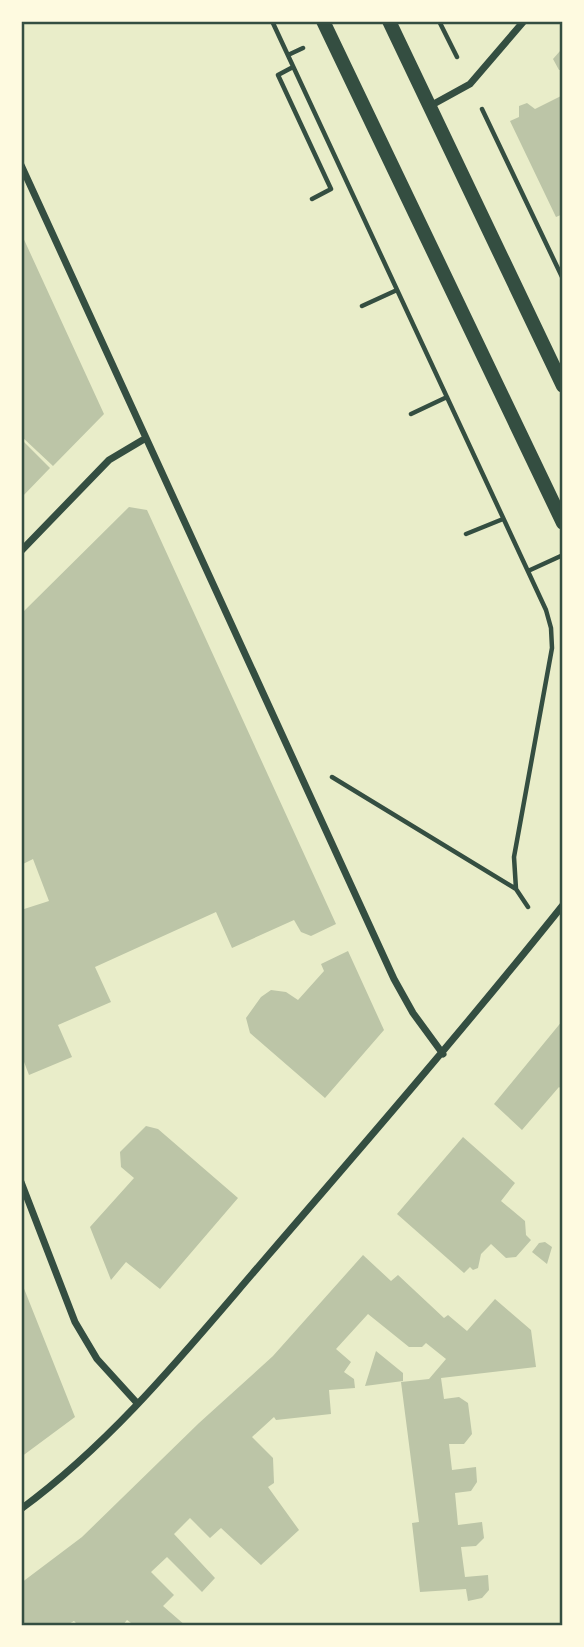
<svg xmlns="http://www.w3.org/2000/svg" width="584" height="1647" font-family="'Sofia Sans Condensed',sans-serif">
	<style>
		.building { fill: #bcc5a7 }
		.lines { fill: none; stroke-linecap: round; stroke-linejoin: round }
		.path { stroke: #344e41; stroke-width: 4.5 }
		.minor { stroke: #344e41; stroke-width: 7 }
		.secondary { stroke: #344e41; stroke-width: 14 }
		.neatline { fill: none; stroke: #344e41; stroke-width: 2.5 }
	</style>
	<rect width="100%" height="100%" fill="#e9edc9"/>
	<!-- building -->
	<path class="building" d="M 560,51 L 563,51 L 563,70 L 559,70 L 553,59 Z
		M 563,95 L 563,214 L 556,217 L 510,121 L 519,117 L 519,106 L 527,103 L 535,109 Z
		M 21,233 L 104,414 L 53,466 L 21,436 Z
		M 21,439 L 50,468 L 21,498 Z
		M 129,507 L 147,510 L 336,924 L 311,936 L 301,932 L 294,920 L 232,948 L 216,912 L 95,967 L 111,1002 L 58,1025 L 72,1057 L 29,1075 L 21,1054 L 21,910 L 49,901 L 33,859 L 21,865 L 21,614 Z
		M 348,951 L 384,1030 L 325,1098 L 250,1033 L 246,1018 L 261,997 L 271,990 L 286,992 L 298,1000 L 324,971 L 321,964 Z
		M 563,1020 L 563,1090 L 559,1087 L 522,1130 L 494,1104 Z
		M 146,1126 L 158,1129 L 238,1198 L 160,1289 L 126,1262 L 111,1280 L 90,1227 L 134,1178 L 121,1167 L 120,1152 Z
		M 463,1137 L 515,1183 L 501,1201 L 525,1221 L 526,1235 L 531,1240 L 516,1257 L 506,1258 L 491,1244 L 481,1254 L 478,1268 L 473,1270 L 470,1267 L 464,1273 L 397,1214 Z
		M 545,1242 L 552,1247 L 547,1264 L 532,1252 L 539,1243 Z
		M 363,1255 L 391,1281 L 398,1275 L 444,1318 L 448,1315 L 467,1331 L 495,1299 L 531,1330 L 536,1367 L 441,1378 L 444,1399 L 459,1397 L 468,1403 L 472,1434 L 464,1444 L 449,1444 L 452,1470 L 476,1467 L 477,1482 L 471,1491 L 455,1493 L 458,1525 L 482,1522 L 484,1538 L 476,1546 L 461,1547 L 465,1577 L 488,1575 L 489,1590 L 482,1598 L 468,1601 L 466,1589 L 420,1592 L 412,1523 L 419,1522 L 401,1382 L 429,1379 L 446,1359 L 426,1343 L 422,1347 L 409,1347 L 368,1314 L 336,1349 L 351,1362 L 344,1372 L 354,1379 L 355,1388 L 329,1390 L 331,1414 L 276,1420 L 274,1417 L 252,1437 L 273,1458 L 274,1483 L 268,1487 L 299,1530 L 261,1565 L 221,1528 L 210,1538 L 190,1518 L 174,1534 L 215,1578 L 202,1592 L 167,1557 L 151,1572 L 174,1595 L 163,1606 L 186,1626 L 135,1626 L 127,1620 L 122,1626 L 79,1626 L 74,1621 L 65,1626 L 21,1626 L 21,1583 L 82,1537 L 199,1423 L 273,1356 Z
		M 21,1281 L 75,1417 L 21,1457 Z
		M 376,1351 L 403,1373 L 403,1381 L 365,1386 Z"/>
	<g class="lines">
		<!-- path -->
		<path class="path" d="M 272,21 L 546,610 L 551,628 L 552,648 L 514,857 L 516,889 L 528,907
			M 439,21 L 457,57
			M 288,55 L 303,48
			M 293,67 L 278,75 L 331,189 L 312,199
			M 482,109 L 563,279
			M 362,306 L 397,290
			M 411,414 L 447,397
			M 466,534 L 503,519
			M 528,571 L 563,555
			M 332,777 L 516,889"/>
		<!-- minor -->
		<path class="minor" d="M 430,106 L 470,84 L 524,21
			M 21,165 L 394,979 L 413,1013 L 443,1054
			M 21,551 L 109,460 L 146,438
			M 21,1182 L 75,1322 L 97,1359 L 137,1403
			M 21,1509 C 115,1440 190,1346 265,1259 C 366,1142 467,1025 563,905"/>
		<!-- secondary -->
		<path class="secondary" d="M 323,21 L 563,523
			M 389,21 L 563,386"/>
	</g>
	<!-- border -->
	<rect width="584" height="1647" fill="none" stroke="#fefae0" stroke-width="46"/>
	<rect x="23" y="23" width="538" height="1601" class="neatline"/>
</svg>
